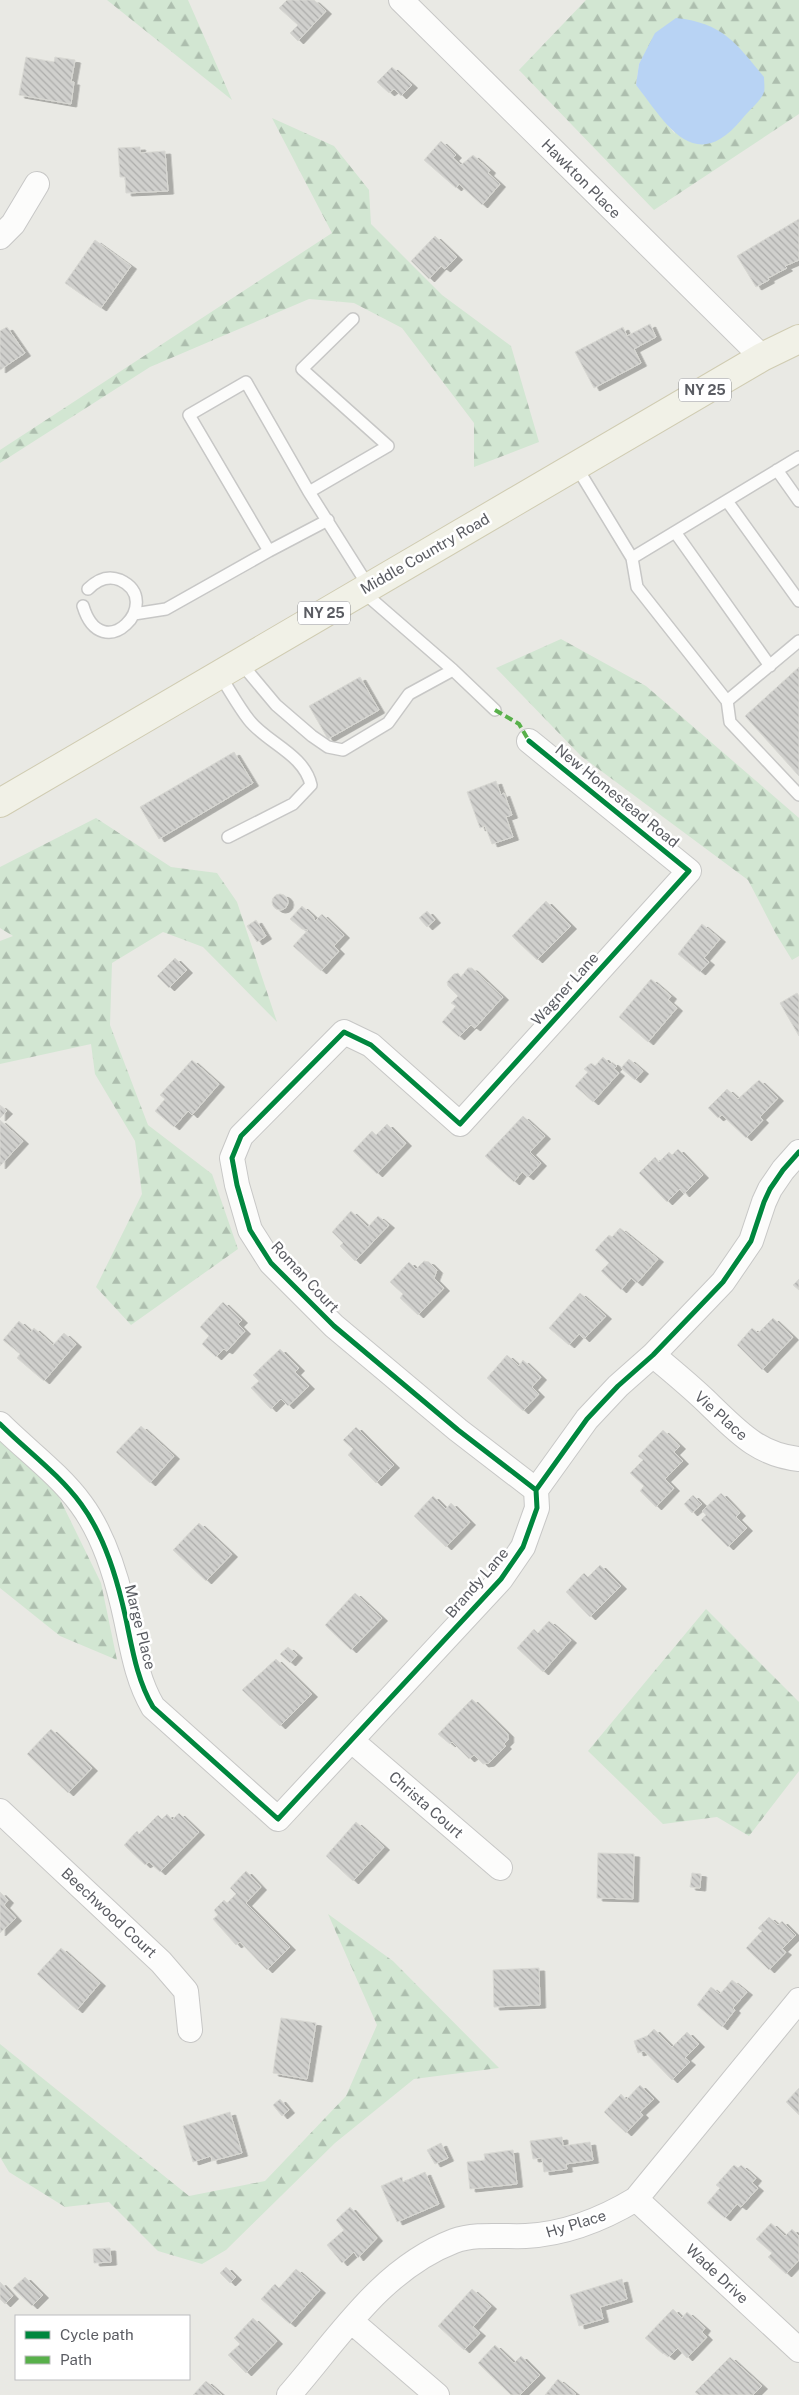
<svg xmlns="http://www.w3.org/2000/svg" width="799" height="2395" font-family="'Public Sans',sans-serif">
	<style>
		.forest { fill: url(#forest-firs); fill-rule: evenodd }
		.water { fill: #b8d3f4 }
		.building { fill: url(#building-back-hatch); stroke: #d8d8d3; filter: url(#shadow) }
		.lines { fill: none; stroke-linecap: round; stroke-linejoin: round }
		.service-casing { stroke: #c7c7c6; stroke-width: 14 }
		.minor-casing { stroke: #c7c7c6; stroke-width: 26 }
		.primary-casing { stroke: #d0ccb2; stroke-width: 30 }
		.service { stroke: #fcfcfb; stroke-width: 11 }
		.minor { stroke: #fcfcfb; stroke-width: 24 }
		.primary { stroke: #f1f1e7; stroke-width: 28 }
		.quiet { stroke: #58b04a; stroke-width: 4; stroke-dasharray: 8 4; stroke-linecap: butt }
		.cycleway-casing { stroke: #fff; stroke-width: 8 }
		.cycleway { stroke: #00873e; stroke-width: 5 }
		.labels { text-anchor: middle; stroke-width: 5; stroke-linejoin: round; paint-order: stroke }
		.shield { fill: #fff; stroke: #8c8d91; stroke-width: 1 }
		.shield-label { font-size: 14px; font-weight: bold; fill: #5a5c62 }
		.street-label { font-size: 15px; fill: #5a5c62; stroke: #fff }
	</style>
	<defs>
		<pattern id="forest-firs" width="22" height="20" patternUnits="userSpaceOnUse" patternTransform="scale(1.25)"><rect width="22" height="20" fill="#d2e6d2"/><path d="M5 1l3.5 6h-7zM16 11l3.5 6h-7z" fill="#adbeae"/></pattern>
		<pattern id="building-back-hatch" width="6" height="6" patternUnits="userSpaceOnUse" patternTransform="scale(1.25)"><rect width="6" height="6" fill="#d0d0cd"/><path d="M-1 5l2 2M0 0l6 6M5-1l2 2" fill="none" stroke="#acacaa"/></pattern>
		<filter id="shadow"><feDropShadow dx="5.5" dy="3" stdDeviation="0" flood-color="#0004"/></filter>
	</defs>
	<rect width="100%" height="100%" fill="#e9e9e4"/>
	<!-- forest -->
	<path class="forest" d="M 107,0 L 188,0 L 232,100 Z
		M 586,0 L 799,0 L 799,114 L 654,210 L 519,70 ZM 648,49 L 675,134 L 636,85 L 639,64 Z
		M 272,118 L 334,146 L 369,190 L 371,224 L 442,295 L 511,346 L 539,442 L 474,467 L 474,423 L 402,328 L 354,303 L 309,299 L 150,367 L 0,463 L 0,450 L 332,233 Z
		M 561,639 L 646,686 L 799,818 L 799,956 L 792,960 L 776,934 L 748,880 L 581,756 L 496,668 Z
		M 96,818 L 171,867 L 217,873 L 237,902 L 277,1022 L 203,947 L 163,932 L 112,963 L 110,1025 L 148,1125 L 212,1174 L 238,1249 L 131,1325 L 96,1287 L 142,1194 L 135,1141 L 95,1074 L 91,1044 L 0,1064 L 0,941 L 13,936 L 0,928 L 0,867 Z
		M 0,1439 L 55,1489 L 101,1583 L 117,1660 L 60,1636 L 0,1588 Z
		M 706,1609 L 799,1702 L 799,1771 L 749,1836 L 717,1817 L 663,1824 L 588,1751 Z
		M 328,1914 L 393,1961 L 499,2068 L 414,2079 L 335,2143 L 226,2250 L 202,2264 L 158,2251 L 109,2202 L 65,2207 L 9,2172 L 0,2157 L 0,2044 L 189,2196 L 265,2181 L 346,2096 L 377,2025 Z"/>
	<!-- water -->
	<path class="water" d="M 676,18 C 723,23 736,43 764,77 C 764,81 765,88 764,92 C 761,101 748,111 742,119 C 695,176 667,125 636,85 L 639,64 L 655,33 Z"/>
	<!-- building -->
	<path class="building" d="M 287,0 L 314,0 L 326,11 L 298,41 L 290,33 L 298,25 L 279,8 Z
		M 26,57 L 54,62 L 55,57 L 75,60 L 71,82 L 74,82 L 71,104 L 19,95 Z
		M 392,67 L 412,85 L 401,96 L 394,89 L 389,93 L 377,82 Z
		M 441,141 L 456,155 L 453,158 L 461,165 L 473,155 L 490,170 L 488,173 L 500,184 L 482,205 L 459,184 L 456,188 L 424,160 Z
		M 140,147 L 140,153 L 165,151 L 168,191 L 126,193 L 125,177 L 120,177 L 118,148 Z
		M 799,219 L 799,260 L 785,266 L 787,268 L 768,278 L 769,280 L 756,287 L 737,256 Z
		M 435,236 L 457,257 L 445,269 L 441,266 L 429,279 L 411,261 Z
		M 95,240 L 131,266 L 101,308 L 65,283 Z
		M 650,324 L 656,337 L 634,349 L 641,363 L 594,388 L 575,352 L 623,327 L 627,336 Z
		M 7,327 L 25,353 L 0,370 L 0,331 Z
		M 799,667 L 799,776 L 745,716 Z
		M 360,677 L 379,710 L 328,739 L 309,706 Z
		M 234,752 L 253,783 L 159,839 L 140,807 Z
		M 496,781 L 501,795 L 504,793 L 512,815 L 506,817 L 513,837 L 492,844 L 485,826 L 480,828 L 467,792 Z
		M272 902a8 8 0 1 1 16 0a8 8 0 1 1-16 0Z
		M 546,901 L 571,926 L 537,960 L 512,936 Z
		M 302,906 L 313,916 L 315,921 L 322,914 L 344,935 L 334,946 L 339,951 L 321,971 L 293,946 L 308,930 L 302,929 L 290,919 Z
		M 427,911 L 435,920 L 427,927 L 419,918 Z
		M 256,920 L 266,936 L 257,942 L 247,926 Z
		M 702,924 L 720,939 L 704,958 L 709,962 L 700,972 L 678,954 Z
		M 175,958 L 187,970 L 169,988 L 157,976 Z
		M 468,968 L 472,968 L 503,997 L 475,1028 L 471,1025 L 459,1037 L 442,1022 L 456,1006 L 451,1003 L 458,996 L 448,986 L 447,982 L 454,974 L 458,973 L 461,977 Z
		M 651,979 L 671,996 L 668,1000 L 677,1008 L 648,1042 L 619,1017 Z
		M 797,993 L 799,996 L 799,1036 L 780,1003 Z
		M 603,1057 L 610,1064 L 612,1062 L 617,1066 L 614,1069 L 619,1073 L 593,1102 L 575,1086 L 588,1072 L 584,1069 L 591,1063 L 595,1066 Z
		M 629,1059 L 643,1071 L 635,1080 L 621,1068 Z
		M 192,1060 L 219,1084 L 192,1115 L 188,1111 L 174,1127 L 155,1111 L 165,1099 L 160,1095 Z
		M 759,1080 L 778,1098 L 760,1117 L 763,1120 L 746,1138 L 722,1115 L 718,1118 L 708,1108 L 727,1089 L 738,1099 Z
		M 0,1105 L 7,1111 L 0,1118 Z
		M 523,1116 L 545,1136 L 530,1152 L 541,1163 L 528,1177 L 522,1172 L 514,1182 L 485,1156 Z
		M 0,1120 L 23,1141 L 0,1166 Z
		M 387,1124 L 406,1143 L 377,1174 L 353,1151 L 372,1131 L 376,1135 Z
		M 678,1149 L 703,1175 L 684,1194 L 680,1189 L 667,1202 L 639,1173 L 655,1157 L 659,1162 L 669,1152 L 672,1155 Z
		M 351,1211 L 368,1227 L 378,1216 L 389,1225 L 355,1261 L 340,1246 L 343,1243 L 332,1232 Z
		M 620,1228 L 658,1259 L 637,1283 L 631,1278 L 621,1290 L 601,1271 L 609,1263 L 595,1250 L 609,1235 L 612,1237 Z
		M 424,1261 L 429,1262 L 437,1270 L 434,1278 L 444,1288 L 418,1315 L 400,1298 L 403,1294 L 390,1282 L 409,1262 L 416,1269 Z
		M 799,1279 L 799,1290 L 793,1285 Z
		M 580,1293 L 606,1316 L 584,1339 L 579,1334 L 569,1345 L 549,1328 Z
		M 223,1302 L 242,1320 L 238,1324 L 245,1331 L 227,1351 L 224,1349 L 216,1357 L 202,1344 L 209,1336 L 200,1327 Z
		M 773,1318 L 793,1337 L 762,1370 L 737,1345 L 752,1328 L 758,1333 Z
		M 19,1321 L 31,1332 L 34,1328 L 53,1345 L 64,1333 L 76,1344 L 44,1381 L 17,1358 L 20,1354 L 3,1340 Z
		M 280,1349 L 299,1368 L 295,1372 L 309,1386 L 288,1406 L 281,1399 L 271,1409 L 251,1388 L 259,1381 L 253,1375 Z
		M 507,1355 L 519,1366 L 523,1360 L 541,1377 L 532,1387 L 539,1394 L 523,1411 L 487,1378 Z
		M 141,1426 L 174,1456 L 150,1483 L 116,1452 Z
		M 356,1427 L 394,1465 L 376,1483 L 348,1455 L 353,1449 L 343,1440 Z
		M 663,1430 L 680,1446 L 674,1452 L 683,1461 L 665,1479 L 674,1488 L 656,1507 L 640,1491 L 644,1486 L 630,1473 L 643,1460 L 638,1456 Z
		M 721,1493 L 740,1513 L 736,1517 L 747,1528 L 728,1547 L 701,1520 L 706,1515 L 702,1511 Z
		M 693,1495 L 702,1504 L 692,1513 L 684,1504 Z
		M 433,1496 L 446,1509 L 451,1503 L 470,1522 L 446,1547 L 414,1516 Z
		M 199,1523 L 232,1554 L 206,1581 L 173,1550 Z
		M 600,1565 L 621,1586 L 590,1617 L 566,1592 L 584,1573 L 588,1577 Z
		M 355,1593 L 382,1618 L 351,1650 L 325,1625 Z
		M 549,1621 L 571,1640 L 543,1672 L 517,1648 L 534,1629 L 538,1633 Z
		M 288,1647 L 297,1655 L 290,1663 L 280,1654 Z
		M 276,1659 L 312,1694 L 280,1726 L 242,1690 Z
		M 472,1699 L 508,1734 L 508,1740 L 504,1744 L 506,1746 L 489,1763 L 483,1764 L 474,1755 L 469,1759 L 452,1742 L 450,1744 L 438,1734 Z
		M 51,1729 L 92,1768 L 68,1793 L 27,1754 Z
		M 179,1813 L 199,1832 L 160,1872 L 149,1862 L 145,1865 L 124,1845 L 137,1831 L 139,1834 L 158,1815 L 162,1819 L 167,1814 L 172,1820 Z
		M 356,1822 L 384,1847 L 353,1881 L 326,1856 Z
		M 598,1853 L 634,1854 L 633,1899 L 597,1898 Z
		M 246,1871 L 261,1887 L 246,1903 L 290,1947 L 267,1970 L 240,1942 L 236,1945 L 213,1919 L 218,1915 L 214,1910 L 224,1900 L 227,1903 L 236,1894 L 230,1888 Z
		M 692,1873 L 701,1874 L 700,1888 L 690,1887 Z
		M 0,1892 L 8,1900 L 4,1905 L 16,1918 L 0,1933 Z
		M 769,1917 L 778,1925 L 782,1921 L 796,1935 L 782,1949 L 786,1952 L 769,1970 L 746,1948 L 762,1931 L 758,1928 Z
		M 61,1948 L 100,1983 L 77,2010 L 37,1974 Z
		M 539,1968 L 540,2005 L 494,2007 L 493,1970 Z
		M 732,1980 L 747,1992 L 733,2008 L 735,2010 L 722,2027 L 697,2005 L 711,1987 L 720,1994 Z
		M 281,2018 L 316,2023 L 307,2079 L 273,2073 Z
		M 654,2029 L 672,2047 L 687,2032 L 699,2044 L 685,2058 L 690,2062 L 672,2080 L 644,2051 L 638,2053 L 634,2041 L 647,2036 Z
		M 640,2085 L 654,2099 L 640,2112 L 643,2115 L 626,2133 L 604,2112 L 621,2094 L 626,2100 Z
		M 799,2088 L 799,2115 L 786,2102 Z
		M 280,2099 L 289,2110 L 282,2116 L 273,2105 Z
		M 230,2112 L 242,2153 L 212,2161 L 211,2156 L 193,2162 L 183,2126 Z
		M 562,2137 L 563,2146 L 590,2142 L 593,2160 L 566,2164 L 567,2169 L 544,2172 L 542,2158 L 533,2159 L 530,2141 Z
		M 441,2143 L 448,2158 L 435,2164 L 427,2150 Z
		M 513,2150 L 517,2184 L 470,2189 L 467,2162 L 485,2160 L 484,2154 Z
		M 734,2165 L 738,2168 L 741,2165 L 756,2178 L 752,2183 L 758,2188 L 741,2207 L 737,2204 L 725,2218 L 707,2203 L 720,2188 L 716,2185 Z
		M 425,2172 L 439,2204 L 397,2222 L 381,2186 L 402,2177 L 403,2182 Z
		M 350,2207 L 377,2238 L 358,2258 L 354,2252 L 342,2263 L 327,2245 L 344,2230 L 336,2220 Z
		M 771,2223 L 785,2236 L 792,2229 L 799,2236 L 799,2260 L 786,2274 L 768,2257 L 772,2253 L 756,2239 Z
		M 110,2248 L 111,2262 L 94,2263 L 93,2249 Z
		M 226,2267 L 236,2277 L 230,2283 L 220,2273 Z
		M 296,2269 L 320,2290 L 290,2324 L 261,2299 L 275,2284 L 279,2288 Z
		M 25,2277 L 43,2295 L 32,2306 L 13,2288 Z
		M 622,2279 L 627,2299 L 600,2307 L 603,2319 L 579,2326 L 570,2295 Z
		M 0,2282 L 13,2296 L 5,2304 L 0,2299 Z
		M 472,2289 L 491,2306 L 473,2327 L 480,2333 L 464,2350 L 438,2326 Z
		M 673,2309 L 682,2318 L 687,2312 L 705,2328 L 702,2332 L 707,2337 L 687,2358 L 678,2348 L 669,2357 L 664,2353 L 663,2354 L 645,2338 Z
		M 253,2318 L 277,2341 L 246,2373 L 228,2355 L 240,2344 L 234,2338 Z
		M 495,2345 L 514,2363 L 521,2356 L 540,2375 L 520,2395 L 511,2395 L 478,2363 Z
		M 730,2357 L 762,2386 L 753,2395 L 699,2395 L 695,2392 Z
		M 558,2379 L 576,2394 L 575,2395 L 545,2395 Z
		M 206,2381 L 222,2395 L 193,2395 Z"/>
	<g class="lines">
		<defs>
			<path id="service" d="M 576,466 L 632,558 L 637,587 L 727,701 L 799,641
				M 777,470 L 799,501
				M 309,492 L 388,446 L 302,369 L 353,319
				M 727,501 L 799,601
				M 675,532 L 770,666
				M 269,551 L 328,520
				M 632,558 L 799,457
				M 362,591 L 453,670 L 495,710
				M 83,606 C 102,669 166,601 120,580 C 108,575 97,580 88,589
				M 134,614 L 166,609 L 269,551 L 189,415 L 246,382 L 309,492 L 369,587
				M 240,662 L 276,705 L 312,736 L 328,747 L 343,750 L 388,723 L 409,694 L 453,670
				M 219,674 C 229,689 238,706 249,720 C 267,743 304,754 311,785 L 293,804 L 228,837
				M 727,700 L 730,722 L 799,795"/>
			<path id="minor" d="M 401,0 L 762,357
				M 0,237 L 13,224 L 37,184
				M 529,741 L 689,871 L 460,1124 L 371,1045 L 344,1032 L 241,1136 L 232,1158 L 237,1185 L 250,1230 L 271,1263 L 334,1326 L 458,1430 L 536,1490
				M 653,1355 C 673,1372 693,1388 711,1406 C 738,1432 759,1455 799,1459
				M 0,1424 C 26,1450 59,1474 81,1504 C 101,1531 114,1569 122,1602 C 131,1637 134,1675 153,1707 L 278,1819 L 501,1579 L 523,1547 L 537,1508 L 536,1490 L 587,1419 L 618,1386 L 653,1355 L 723,1282 L 751,1241 L 764,1202 L 770,1189 L 783,1170 L 799,1152
				M 352,1741 L 500,1868
				M 0,1811 L 161,1962 L 186,1991 L 190,2030
				M 636,2199 L 799,2350
				M 351,2321 L 437,2395
				M 289,2395 C 338,2339 381,2269 454,2241 C 475,2233 503,2237 526,2236 C 564,2234 603,2219 636,2199 L 799,2000"/>
			<path id="primary" d="M 0,803 L 762,357 L 799,339"/>
		</defs>
		<!-- service casing -->
		<use href="#service" class="service-casing"/>
		<!-- minor casing -->
		<use href="#minor" class="minor-casing"/>
		<!-- primary casing -->
		<use href="#primary" class="primary-casing"/>
		<!-- service -->
		<use href="#service" class="service"/>
		<!-- minor -->
		<use href="#minor" class="minor"/>
		<!-- primary -->
		<use href="#primary" class="primary"/>
		<!-- quiet -->
		<path class="quiet" d="M 495,710 L 519,724 L 529,741"/>
		<defs>
			<path id="cycleway" d="M 529,741 L 689,871 L 460,1124 L 371,1045 L 344,1032 L 241,1136 L 232,1158 L 237,1185 L 250,1230 L 271,1263 L 334,1326 L 458,1430 L 536,1490
				M 0,1424 C 26,1450 59,1474 81,1504 C 101,1531 114,1569 122,1602 C 131,1637 134,1675 153,1707 L 278,1819 L 501,1579 L 523,1547 L 537,1508 L 536,1490 L 587,1419 L 618,1386 L 653,1355 L 723,1282 L 751,1241 L 764,1202 L 770,1189 L 783,1170 L 799,1152"/>
		</defs>
		<!-- cycleway casing -->
		<use href="#cycleway" class="cycleway-casing"/>
		<!-- cycleway -->
		<use href="#cycleway" class="cycleway"/>
	</g>
	<g class="labels">
		<!-- shield labels -->
		<g class="shield">
			<rect x="679" y="378.5" width="52" height="23" rx="4"/>
			<rect x="298" y="601.5" width="52" height="23" rx="4"/>
		</g>
		<g class="shield-label">
			<text x="705" y="395">NY 25</text>
			<text x="324" y="618">NY 25</text>
		</g>
		<!-- street labels -->
		<g class="street-label">
			<text transform="translate(581 179) rotate(45)" y="5">Hawkton Place</text>
			<text transform="translate(425 554) rotate(-30)" y="5">Middle Country Road</text>
			<text transform="translate(617 796) rotate(39)" y="5">New Homestead Road</text>
			<text transform="translate(565 989) rotate(-48)" y="5">Wagner Lane</text>
			<text transform="translate(305 1277) rotate(47)" y="5">Roman Court</text>
			<text transform="translate(721 1416) rotate(42)" y="5">Vie Place</text>
			<text transform="translate(477 1583) rotate(-49)" y="5">Brandy Lane</text>
			<text transform="translate(140 1627) rotate(76)" y="5">Marge Place</text>
			<text transform="translate(426 1805) rotate(41)" y="5">Christa Court</text>
			<text transform="translate(109 1913) rotate(43)" y="5">Beechwood Court</text>
			<text transform="translate(576 2224) rotate(-17)" y="5">Hy Place</text>
			<text transform="translate(717 2274) rotate(43)" y="5">Wade Drive</text>
		</g>
	</g>
	<!-- legend -->
	<rect x="15" y="2315" width="175" height="65" fill="#ffffff" stroke="#bdbec0"/>
	<rect x="25" y="2331" width="25" height="8" fill="#00873e" stroke="#bdbec0"/>
	<text x="60" y="2340" font-size="15" fill="#5a5c62">Cycle path</text>
	<rect x="25" y="2356" width="25" height="8" fill="#58b04a" stroke="#bdbec0"/>
	<text x="60" y="2365" font-size="15" fill="#5a5c62">Path</text>
</svg>
